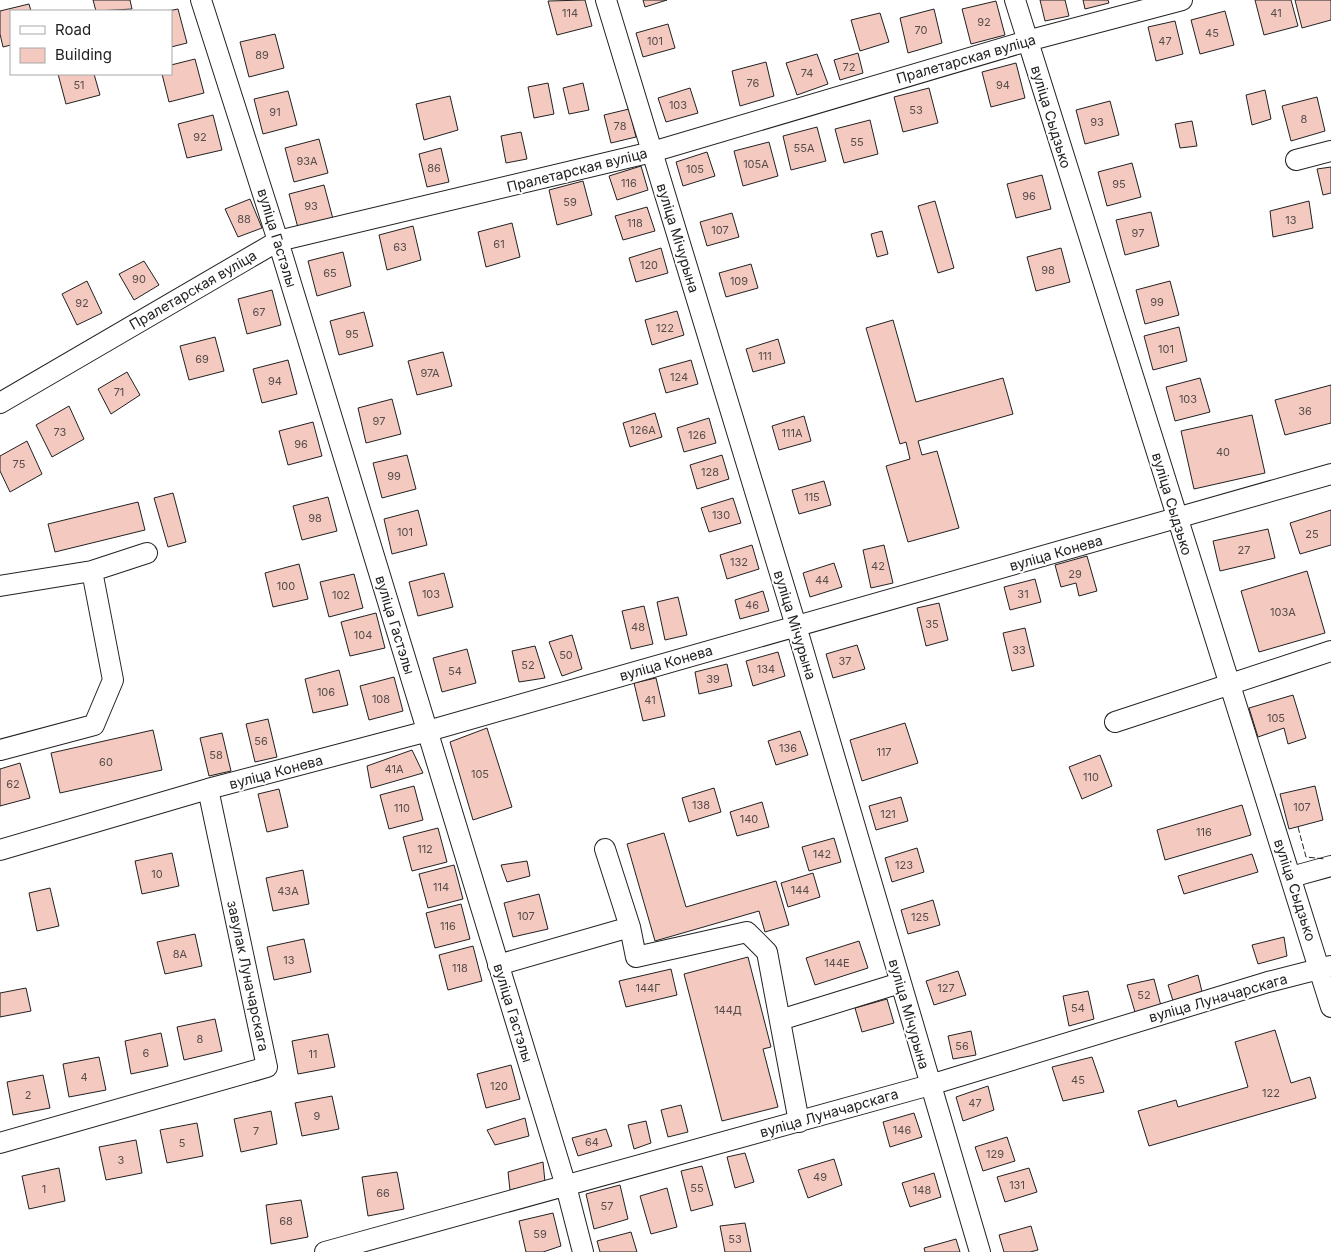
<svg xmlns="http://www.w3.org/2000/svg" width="1331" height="1252" font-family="Inter,sans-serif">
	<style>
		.building { fill: #f3c9c0; stroke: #222 }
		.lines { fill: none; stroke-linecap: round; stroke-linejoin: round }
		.minor-casing { stroke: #222; stroke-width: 22 }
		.minor { stroke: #fff; stroke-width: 20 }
		.fence { stroke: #222; stroke-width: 1; stroke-dasharray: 6 2.5; stroke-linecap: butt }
		.labels { text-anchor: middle; stroke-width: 4; stroke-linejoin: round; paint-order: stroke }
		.number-label { font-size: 11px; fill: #564c4a }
		.street-label { font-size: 14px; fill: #222; stroke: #fff }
	</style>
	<rect width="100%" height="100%" fill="#fff"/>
	<!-- building -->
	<path class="building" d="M 93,0 L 130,0 L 132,9 L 96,11 Z
		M 585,0 L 592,26 L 557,35 L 548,1 Z
		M 643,0 L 667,0 L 645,7 Z
		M 1040,0 L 1065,0 L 1069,16 L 1045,21 Z
		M 1083,0 L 1108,0 L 1109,3 L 1085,9 Z
		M 1255,0 L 1291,0 L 1298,26 L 1264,35 Z
		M 1295,0 L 1331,0 L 1331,20 L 1302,28 Z
		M 996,1 L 1005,35 L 971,44 L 962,9 Z
		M 29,4 L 31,11 L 11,11 L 11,45 L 3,47 L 0,34 L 0,11 Z
		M 178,9 L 187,43 L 171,47 L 171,11 L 168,11 Z
		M 934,9 L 942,43 L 908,53 L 900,18 Z
		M 1225,11 L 1234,45 L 1200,54 L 1191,20 Z
		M 880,13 L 889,42 L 860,51 L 851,20 Z
		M 1175,21 L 1183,54 L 1156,61 L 1148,27 Z
		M 668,24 L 675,48 L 643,57 L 636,33 Z
		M 275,34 L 284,68 L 249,77 L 240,42 Z
		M 858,53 L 863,73 L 840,80 L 834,60 Z
		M 817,54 L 828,84 L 797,95 L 786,63 Z
		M 195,59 L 204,93 L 169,102 L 162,74 L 171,74 L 171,65 Z
		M 766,62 L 774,96 L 740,106 L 732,71 Z
		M 1016,63 L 1025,98 L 991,107 L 982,72 Z
		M 58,74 L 94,74 L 100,95 L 66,104 Z
		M 548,83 L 554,114 L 534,118 L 528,87 Z
		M 583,83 L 589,110 L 569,114 L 563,88 Z
		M 690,88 L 698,113 L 666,122 L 658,98 Z
		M 929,88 L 938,123 L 903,132 L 894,97 Z
		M 1265,90 L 1271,119 L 1252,125 L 1246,95 Z
		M 288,91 L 297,125 L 263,134 L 254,99 Z
		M 450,96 L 458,130 L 424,140 L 416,104 Z
		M 1317,97 L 1325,131 L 1291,141 L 1282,106 Z
		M 1110,101 L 1119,135 L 1085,144 L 1076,110 Z
		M 629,109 L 636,137 L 611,143 L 604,115 Z
		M 213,115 L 222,150 L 187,158 L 178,124 Z
		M 870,120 L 878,154 L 844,163 L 835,129 Z
		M 1192,121 L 1197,146 L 1180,148 L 1175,124 Z
		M 817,127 L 826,161 L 791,170 L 783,136 Z
		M 521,132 L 527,159 L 506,163 L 501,136 Z
		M 319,139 L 328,173 L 294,182 L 285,148 Z
		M 769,142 L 778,176 L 743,186 L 734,151 Z
		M 441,148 L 449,182 L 427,187 L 419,154 Z
		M 707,152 L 715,176 L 683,186 L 676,162 Z
		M 1132,163 L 1141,197 L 1107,206 L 1098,172 Z
		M 641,166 L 648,190 L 617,200 L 609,176 Z
		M 1331,167 L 1331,193 L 1323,195 L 1317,169 Z
		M 1042,175 L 1051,209 L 1016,218 L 1007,184 Z
		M 583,181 L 592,215 L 557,225 L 549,190 Z
		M 324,185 L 333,219 L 298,228 L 289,194 Z
		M 250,199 L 262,228 L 238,237 L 225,209 Z
		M 935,201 L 954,268 L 938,273 L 918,206 Z
		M 1309,201 L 1313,228 L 1273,237 L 1270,211 Z
		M 647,207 L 655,231 L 623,240 L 615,216 Z
		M 1151,212 L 1159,246 L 1125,255 L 1116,220 Z
		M 732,213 L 739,237 L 707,246 L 700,222 Z
		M 512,223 L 520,257 L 486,267 L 478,232 Z
		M 413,226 L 421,260 L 387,270 L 379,235 Z
		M 882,231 L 888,254 L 877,257 L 871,234 Z
		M 661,248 L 668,273 L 636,282 L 629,258 Z
		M 1061,248 L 1070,282 L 1036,291 L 1027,257 Z
		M 343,252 L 351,286 L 317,296 L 308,261 Z
		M 144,261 L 159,285 L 134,300 L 119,274 Z
		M 751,264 L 758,288 L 726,297 L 719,273 Z
		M 87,281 L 102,313 L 77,325 L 62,294 Z
		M 1170,281 L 1179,315 L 1145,324 L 1136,290 Z
		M 272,290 L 281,325 L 247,334 L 238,299 Z
		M 677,311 L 684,335 L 652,345 L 645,320 Z
		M 364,312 L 373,346 L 339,355 L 330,321 Z
		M 893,320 L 916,402 L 1003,378 L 1013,414 L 918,441 L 922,455 L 937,451 L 959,528 L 908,542 L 886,466 L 910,459 L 906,442 L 900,444 L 866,328 Z
		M 1179,327 L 1187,361 L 1153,370 L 1144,336 Z
		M 215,337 L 224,371 L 189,380 L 180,346 Z
		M 778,339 L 785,363 L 753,372 L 746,349 Z
		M 443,352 L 452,386 L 417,395 L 408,361 Z
		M 288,360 L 297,394 L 262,403 L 253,369 Z
		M 691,360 L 698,384 L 666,393 L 659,369 Z
		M 127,372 L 140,395 L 111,414 L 98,389 Z
		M 1200,378 L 1210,412 L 1175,421 L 1166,387 Z
		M 1331,385 L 1331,423 L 1285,435 L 1275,400 Z
		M 392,399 L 401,434 L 366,443 L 358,408 Z
		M 69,406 L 84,439 L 52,457 L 36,425 Z
		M 655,413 L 662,437 L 630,447 L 623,423 Z
		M 1252,415 L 1265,473 L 1194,489 L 1181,431 Z
		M 804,416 L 811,441 L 779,450 L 772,426 Z
		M 709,418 L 716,443 L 684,452 L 677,428 Z
		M 313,422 L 322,456 L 288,465 L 279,431 Z
		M 27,441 L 42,474 L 10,492 L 0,471 L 0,456 Z
		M 407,455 L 416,489 L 382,498 L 373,463 Z
		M 722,455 L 729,479 L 697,489 L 690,465 Z
		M 824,481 L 831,505 L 799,514 L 792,490 Z
		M 173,493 L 186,542 L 168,547 L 154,498 Z
		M 328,497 L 337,531 L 302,540 L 293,506 Z
		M 733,498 L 741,523 L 709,532 L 701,508 Z
		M 138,502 L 145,530 L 55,552 L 48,524 Z
		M 418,510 L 427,545 L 392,554 L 384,519 Z
		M 1331,510 L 1331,545 L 1300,554 L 1290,523 Z
		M 1268,529 L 1275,558 L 1220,571 L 1213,541 Z
		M 752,545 L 759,569 L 727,579 L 720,555 Z
		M 884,545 L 893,583 L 871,588 L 863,550 Z
		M 1087,556 L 1097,591 L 1079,596 L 1076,583 L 1061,587 L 1055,565 Z
		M 834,563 L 842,587 L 810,597 L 803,573 Z
		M 299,564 L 308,599 L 273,607 L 265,573 Z
		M 1307,571 L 1325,633 L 1259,652 L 1241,591 Z
		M 444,573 L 453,607 L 418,616 L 409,582 Z
		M 354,574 L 363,608 L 329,617 L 320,582 Z
		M 1035,579 L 1041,602 L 1010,610 L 1004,587 Z
		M 763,591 L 769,611 L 740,619 L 735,600 Z
		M 678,597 L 687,635 L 665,640 L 657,602 Z
		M 939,603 L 948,640 L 926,646 L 917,608 Z
		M 644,606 L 653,644 L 631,649 L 622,611 Z
		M 376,613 L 385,648 L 350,656 L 341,622 Z
		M 1025,628 L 1034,666 L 1012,671 L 1003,633 Z
		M 572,635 L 582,669 L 562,676 L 549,642 Z
		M 857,645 L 865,669 L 833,678 L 826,654 Z
		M 535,646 L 545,678 L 519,682 L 512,651 Z
		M 467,649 L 476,683 L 442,692 L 433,658 Z
		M 778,652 L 785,676 L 753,686 L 746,661 Z
		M 727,664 L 732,686 L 699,694 L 695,672 Z
		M 339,670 L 348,705 L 313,713 L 305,679 Z
		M 394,677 L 403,711 L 369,720 L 360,686 Z
		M 656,678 L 665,716 L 643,721 L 634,683 Z
		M 1293,695 L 1306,738 L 1288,744 L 1284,728 L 1258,737 L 1249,708 Z
		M 268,719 L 277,757 L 255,762 L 246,724 Z
		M 905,723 L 918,763 L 862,781 L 850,740 Z
		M 487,728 L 512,807 L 473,820 L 450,742 Z
		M 153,730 L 162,770 L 60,793 L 51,753 Z
		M 800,731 L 808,755 L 776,765 L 768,741 Z
		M 222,733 L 231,771 L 209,776 L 200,738 Z
		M 412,750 L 423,773 L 371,788 L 367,766 Z
		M 1100,755 L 1112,786 L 1082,799 L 1069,767 Z
		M 20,763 L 30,798 L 0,806 L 0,769 Z
		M 414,786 L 423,820 L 389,829 L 380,795 Z
		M 1315,786 L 1323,820 L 1289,829 L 1280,794 Z
		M 714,788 L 721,812 L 689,822 L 682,798 Z
		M 279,789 L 288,827 L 267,832 L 258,794 Z
		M 901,797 L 908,821 L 876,830 L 869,806 Z
		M 762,802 L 769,827 L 737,836 L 730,812 Z
		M 1242,805 L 1251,835 L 1165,860 L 1157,830 Z
		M 438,828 L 447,862 L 412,871 L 403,837 Z
		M 664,833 L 686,907 L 776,881 L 789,925 L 765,932 L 759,911 L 655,941 L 627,844 Z
		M 834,838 L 841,862 L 809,871 L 802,847 Z
		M 917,848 L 924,872 L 892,882 L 885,858 Z
		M 172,853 L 179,886 L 142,894 L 135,861 Z
		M 1252,854 L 1258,872 L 1184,894 L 1178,876 Z
		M 527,861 L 530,876 L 507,882 L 501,865 Z
		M 454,865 L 463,899 L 428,908 L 419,874 Z
		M 303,870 L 309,904 L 273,911 L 266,878 Z
		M 813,873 L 820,897 L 788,907 L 781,883 Z
		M 50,888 L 59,926 L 37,931 L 29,893 Z
		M 539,894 L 548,929 L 513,937 L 504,903 Z
		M 933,900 L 940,925 L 908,934 L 901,910 Z
		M 461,904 L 470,939 L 435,948 L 426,913 Z
		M 195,934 L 202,966 L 165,974 L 157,942 Z
		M 1284,937 L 1287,956 L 1258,964 L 1252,945 Z
		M 304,939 L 311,972 L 274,980 L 267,947 Z
		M 859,941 L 868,968 L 815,985 L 806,958 Z
		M 473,946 L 482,981 L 448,990 L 439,955 Z
		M 748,957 L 771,1047 L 763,1049 L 778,1107 L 722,1121 L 684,974 Z
		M 671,969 L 677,995 L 626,1007 L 619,981 Z
		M 958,971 L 966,995 L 934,1005 L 926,981 Z
		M 1198,975 L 1203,996 L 1174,1004 L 1168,985 Z
		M 1154,979 L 1161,1006 L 1135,1012 L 1127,985 Z
		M 26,988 L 31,1011 L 0,1017 L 0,993 Z
		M 1088,991 L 1094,1019 L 1069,1026 L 1063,996 Z
		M 887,999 L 894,1023 L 862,1032 L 855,1008 Z
		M 215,1019 L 222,1051 L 184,1060 L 177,1027 Z
		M 1275,1030 L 1291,1083 L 1310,1077 L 1316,1098 L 1149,1146 L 1138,1111 L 1176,1100 L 1178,1107 L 1248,1087 L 1235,1042 Z
		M 971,1031 L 976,1055 L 953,1059 L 948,1036 Z
		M 161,1033 L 168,1066 L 131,1074 L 125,1041 Z
		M 328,1034 L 335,1067 L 298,1074 L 292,1041 Z
		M 99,1057 L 106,1090 L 69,1097 L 63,1064 Z
		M 1092,1057 L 1104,1092 L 1063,1101 L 1052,1067 Z
		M 511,1065 L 520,1099 L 486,1108 L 477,1074 Z
		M 43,1075 L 50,1108 L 13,1115 L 7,1082 Z
		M 988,1086 L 994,1110 L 963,1121 L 956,1097 Z
		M 332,1096 L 339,1129 L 302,1136 L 295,1103 Z
		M 681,1105 L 688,1132 L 668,1137 L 661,1110 Z
		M 271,1111 L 277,1144 L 241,1152 L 234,1119 Z
		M 914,1113 L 922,1137 L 890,1147 L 883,1122 Z
		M 525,1118 L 529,1136 L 495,1145 L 487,1130 Z
		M 646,1121 L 651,1143 L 634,1149 L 628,1125 Z
		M 197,1123 L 203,1156 L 167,1163 L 160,1130 Z
		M 606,1129 L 612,1146 L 578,1156 L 572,1138 Z
		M 1007,1137 L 1015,1161 L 983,1171 L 975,1147 Z
		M 136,1140 L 142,1173 L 106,1180 L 99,1147 Z
		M 745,1153 L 754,1182 L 735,1188 L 727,1157 Z
		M 834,1159 L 842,1185 L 808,1198 L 798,1170 Z
		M 543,1162 L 545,1182 L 510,1190 L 508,1172 Z
		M 702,1166 L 713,1205 L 691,1211 L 681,1171 Z
		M 59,1168 L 65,1201 L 29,1209 L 22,1176 Z
		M 1029,1168 L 1037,1192 L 1005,1202 L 997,1177 Z
		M 397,1172 L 404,1209 L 368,1216 L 362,1177 Z
		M 934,1173 L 941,1197 L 910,1207 L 902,1183 Z
		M 620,1185 L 628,1219 L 594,1229 L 586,1194 Z
		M 667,1188 L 677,1227 L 651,1234 L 640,1196 Z
		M 301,1200 L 308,1237 L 271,1244 L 266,1205 Z
		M 553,1213 L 561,1246 L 543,1252 L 526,1252 L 519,1221 Z
		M 745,1223 L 751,1252 L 725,1252 L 720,1226 Z
		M 1031,1226 L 1038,1250 L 1030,1252 L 1004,1252 L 999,1235 Z
		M 631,1232 L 637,1252 L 600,1252 L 597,1241 Z
		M 956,1239 L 960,1252 L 925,1252 L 924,1248 Z"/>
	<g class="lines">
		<defs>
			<path id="minor" d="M 201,0 L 278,241 L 566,1186 L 583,1252
				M 606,0 L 796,626 L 980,1252
				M 1015,0 L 1331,1007
				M 1296,160 L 1331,151
				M 0,403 L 278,241 L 652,152 L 1027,41 L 1182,0
				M 0,586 L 92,571
				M 1115,722 L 1331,651
				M 0,750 L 94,725 L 113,680 L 92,571 L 147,553
				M 0,850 L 208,789 L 428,731 L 1331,474
				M 1291,877 L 1331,866
				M 630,927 L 636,957 L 747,932 L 767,952 L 799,1122
				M 498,965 L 630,927 L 605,849
				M 780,1020 L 900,983
				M 0,1143 L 267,1067 L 208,789
				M 325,1252 L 930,1085 L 1268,982 L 1331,966"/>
		</defs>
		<!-- minor casing -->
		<use href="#minor" class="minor-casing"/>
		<!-- minor -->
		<use href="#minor" class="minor"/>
		<!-- fence -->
		<path class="fence" d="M 1298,827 L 1306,857 L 1325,859"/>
	</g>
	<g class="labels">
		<!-- number labels -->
		<g class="number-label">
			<text x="570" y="17">114</text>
			<text x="1276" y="17">41</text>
			<text x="984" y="26">92</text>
			<text x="921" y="34">70</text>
			<text x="1212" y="37">45</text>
			<text x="655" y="45">101</text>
			<text x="1165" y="45">47</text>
			<text x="262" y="59">89</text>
			<text x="849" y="71">72</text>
			<text x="807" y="77">74</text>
			<text x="753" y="87">76</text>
			<text x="79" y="89">51</text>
			<text x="1003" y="89">94</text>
			<text x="678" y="109">103</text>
			<text x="916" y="114">53</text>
			<text x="275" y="116">91</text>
			<text x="1304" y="123">8</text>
			<text x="1097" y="126">93</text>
			<text x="620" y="130">78</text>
			<text x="200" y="141">92</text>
			<text x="857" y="146">55</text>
			<text x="804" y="152">55А</text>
			<text x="307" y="165">93А</text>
			<text x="756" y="168">105А</text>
			<text x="434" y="172">86</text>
			<text x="695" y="173">105</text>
			<text x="629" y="187">116</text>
			<text x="1119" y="188">95</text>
			<text x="1029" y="200">96</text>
			<text x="570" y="206">59</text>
			<text x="311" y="210">93</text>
			<text x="244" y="223">88</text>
			<text x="1291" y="224">13</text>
			<text x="635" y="227">118</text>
			<text x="720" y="234">107</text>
			<text x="1138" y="237">97</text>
			<text x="499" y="248">61</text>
			<text x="400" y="251">63</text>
			<text x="649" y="269">120</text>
			<text x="1048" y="274">98</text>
			<text x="330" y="277">65</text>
			<text x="139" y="283">90</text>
			<text x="739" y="285">109</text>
			<text x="1157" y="306">99</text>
			<text x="82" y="307">92</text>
			<text x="259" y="316">67</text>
			<text x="665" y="332">122</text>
			<text x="352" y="338">95</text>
			<text x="1166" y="353">101</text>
			<text x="765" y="360">111</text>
			<text x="202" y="363">69</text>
			<text x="430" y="377">97А</text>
			<text x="679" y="381">124</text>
			<text x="275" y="385">94</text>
			<text x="119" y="396">71</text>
			<text x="1188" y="403">103</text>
			<text x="1305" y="415">36</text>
			<text x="379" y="425">97</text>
			<text x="643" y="434">126А</text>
			<text x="60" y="436">73</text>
			<text x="792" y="437">111А</text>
			<text x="697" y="439">126</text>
			<text x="301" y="448">96</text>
			<text x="1223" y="456">40</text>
			<text x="19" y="468">75</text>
			<text x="710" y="476">128</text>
			<text x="394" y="480">99</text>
			<text x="812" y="501">115</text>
			<text x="721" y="519">130</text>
			<text x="315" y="522">98</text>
			<text x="405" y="536">101</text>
			<text x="1312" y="538">25</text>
			<text x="1244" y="554">27</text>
			<text x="739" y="566">132</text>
			<text x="878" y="570">42</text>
			<text x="1075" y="578">29</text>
			<text x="822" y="584">44</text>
			<text x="286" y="590">100</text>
			<text x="431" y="598">103</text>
			<text x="1023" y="598">31</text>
			<text x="341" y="599">102</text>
			<text x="752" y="609">46</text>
			<text x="1283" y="616">103А</text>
			<text x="932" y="628">35</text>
			<text x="638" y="631">48</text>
			<text x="363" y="639">104</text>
			<text x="1019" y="654">33</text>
			<text x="566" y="659">50</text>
			<text x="845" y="665">37</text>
			<text x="528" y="669">52</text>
			<text x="766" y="673">134</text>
			<text x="455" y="675">54</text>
			<text x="713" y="683">39</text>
			<text x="326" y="696">106</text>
			<text x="381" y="703">108</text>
			<text x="650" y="704">41</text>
			<text x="1276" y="722">105</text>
			<text x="261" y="745">56</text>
			<text x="788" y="752">136</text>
			<text x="884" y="756">117</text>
			<text x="216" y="759">58</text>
			<text x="106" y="766">60</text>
			<text x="394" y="773">41А</text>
			<text x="480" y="778">105</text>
			<text x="1091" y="781">110</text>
			<text x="13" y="788">62</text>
			<text x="701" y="809">138</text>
			<text x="1302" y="811">107</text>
			<text x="402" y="812">110</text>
			<text x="888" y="818">121</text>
			<text x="749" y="823">140</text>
			<text x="1204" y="836">116</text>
			<text x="425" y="853">112</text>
			<text x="822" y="858">142</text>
			<text x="904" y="869">123</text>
			<text x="157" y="878">10</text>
			<text x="441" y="891">114</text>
			<text x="800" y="894">144</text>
			<text x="288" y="895">43А</text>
			<text x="526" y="920">107</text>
			<text x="920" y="921">125</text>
			<text x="448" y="930">116</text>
			<text x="180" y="958">8А</text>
			<text x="289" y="964">13</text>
			<text x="837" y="967">144Е</text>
			<text x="460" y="972">118</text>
			<text x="648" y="992">144Г</text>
			<text x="946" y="992">127</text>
			<text x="1144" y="999">52</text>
			<text x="1078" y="1012">54</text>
			<text x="728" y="1014">144Д</text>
			<text x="200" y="1043">8</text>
			<text x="962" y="1050">56</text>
			<text x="146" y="1057">6</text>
			<text x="313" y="1058">11</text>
			<text x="84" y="1081">4</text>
			<text x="1078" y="1084">45</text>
			<text x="499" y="1090">120</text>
			<text x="1271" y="1097">122</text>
			<text x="28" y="1099">2</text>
			<text x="975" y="1107">47</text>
			<text x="317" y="1120">9</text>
			<text x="902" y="1134">146</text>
			<text x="256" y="1135">7</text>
			<text x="592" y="1146">64</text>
			<text x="182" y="1147">5</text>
			<text x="995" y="1158">129</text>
			<text x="121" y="1164">3</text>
			<text x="820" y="1181">49</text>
			<text x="1017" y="1189">131</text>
			<text x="697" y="1192">55</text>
			<text x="44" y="1193">1</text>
			<text x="922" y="1194">148</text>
			<text x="383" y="1197">66</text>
			<text x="607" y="1210">57</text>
			<text x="286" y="1225">68</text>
			<text x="540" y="1238">59</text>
			<text x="735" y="1243">53</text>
		</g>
		<!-- street labels -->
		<g class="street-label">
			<text transform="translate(966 59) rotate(-16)" y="5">Пралетарская вуліца</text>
			<text transform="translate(1051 117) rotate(73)" y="5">вуліца Сыдзько</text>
			<text transform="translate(577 170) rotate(-14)" y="5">Пралетарская вуліца</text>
			<text transform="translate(277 238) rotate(73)" y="5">вуліца Гастэлы</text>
			<text transform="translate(678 238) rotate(73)" y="5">вуліца Мічурына</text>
			<text transform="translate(193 290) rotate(-30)" y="5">Пралетарская вуліца</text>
			<text transform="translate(1172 504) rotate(73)" y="5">вуліца Сыдзько</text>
			<text transform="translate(1056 553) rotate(-16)" y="5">вуліца Конева</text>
			<text transform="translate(395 625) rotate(73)" y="5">вуліца Гастэлы</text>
			<text transform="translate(795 625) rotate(73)" y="5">вуліца Мічурына</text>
			<text transform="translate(666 663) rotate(-16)" y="5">вуліца Конева</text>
			<text transform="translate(276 772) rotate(-15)" y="5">вуліца Конева</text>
			<text transform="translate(1295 890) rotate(72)" y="5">вуліца Сыдзько</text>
			<text transform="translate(248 976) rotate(78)" y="5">завулак Луначарскага</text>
			<text transform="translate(1218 998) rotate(-16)" y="5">вуліца Луначарскага</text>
			<text transform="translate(513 1013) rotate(73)" y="5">вуліца Гастэлы</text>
			<text transform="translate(909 1014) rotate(74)" y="5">вуліца Мічурына</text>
			<text transform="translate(829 1113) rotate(-16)" y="5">вуліца Луначарскага</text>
		</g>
	</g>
	<!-- legend -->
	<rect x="10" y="10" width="162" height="65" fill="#ffffff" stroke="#a7a7a7"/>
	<rect x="20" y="26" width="25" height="8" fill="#ffffff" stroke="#a7a7a7"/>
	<text x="55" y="35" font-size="15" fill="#222222">Road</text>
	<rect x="20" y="48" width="25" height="15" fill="#f3c9c0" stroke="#a7a7a7"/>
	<text x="55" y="60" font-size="15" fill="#222222">Building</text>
</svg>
